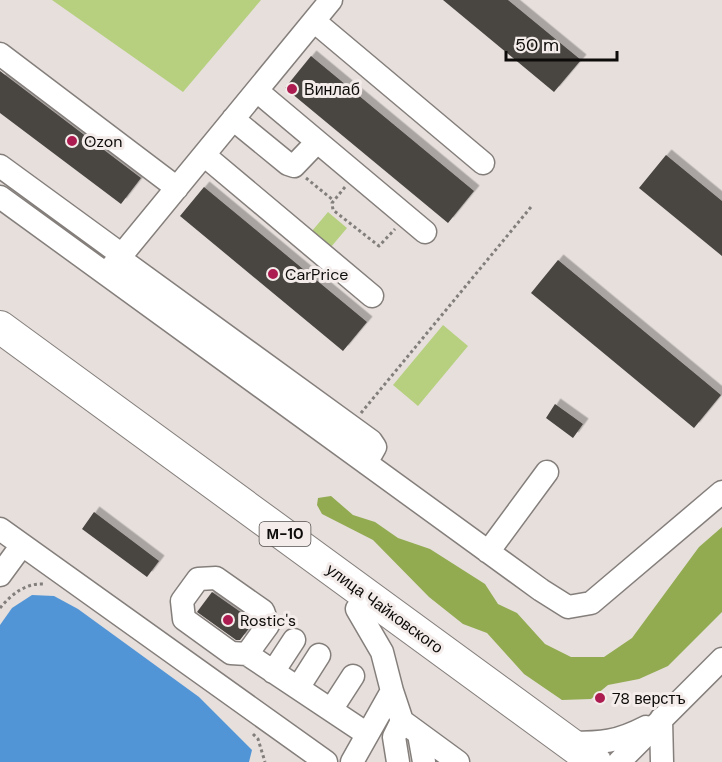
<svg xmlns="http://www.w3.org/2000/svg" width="722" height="762" font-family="'DM Sans',sans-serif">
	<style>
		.green { fill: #b7d07f }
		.forest { fill: #92ab51 }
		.water { fill: #5295d7 }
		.building { fill: #494541; filter: url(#shadow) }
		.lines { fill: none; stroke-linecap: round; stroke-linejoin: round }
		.minor-casing { stroke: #857f7c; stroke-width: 25 }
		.highway-casing { stroke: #857f7c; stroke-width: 34 }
		.path { stroke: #827e7c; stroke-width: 3; stroke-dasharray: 3 3; stroke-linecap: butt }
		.minor { stroke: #fff; stroke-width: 22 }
		.highway { stroke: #fff; stroke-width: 32 }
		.poi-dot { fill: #ad1c50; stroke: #f3ecea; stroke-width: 2 }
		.labels { text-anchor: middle; stroke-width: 6; stroke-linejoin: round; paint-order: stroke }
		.shield { fill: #f3ecea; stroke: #534f4e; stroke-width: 1.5 }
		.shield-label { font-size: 15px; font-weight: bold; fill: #0e0c0b }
		.poi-label { font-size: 16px; fill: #0e0c0b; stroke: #f3ecea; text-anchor: start }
		.street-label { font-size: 16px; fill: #0e0c0b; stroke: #f3ecea }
	</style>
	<defs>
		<filter id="shadow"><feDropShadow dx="5.5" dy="-5.5" stdDeviation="0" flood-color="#0004"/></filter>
	</defs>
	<rect width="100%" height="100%" fill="#e6dfdc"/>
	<!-- green -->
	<path class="green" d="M 52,0 L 261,0 L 183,92 Z
		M 328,212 L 347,228 L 331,247 L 312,231 Z
		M 443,325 L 468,346 L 418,406 L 393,385 Z"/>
	<!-- forest -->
	<path class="forest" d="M 331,496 L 353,515 L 375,522 L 398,538 L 430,549 L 485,584 L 498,604 L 517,613 L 545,644 L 571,657 L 604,657 L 632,638 L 699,547 L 722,527 L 722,612 L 668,666 L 639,679 L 608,685 L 591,699 L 562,700 L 524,674 L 487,633 L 463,624 L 429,597 L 373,540 L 322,514 L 317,505 L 318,498 Z"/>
	<!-- water -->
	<path class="water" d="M 32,595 L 54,596 L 78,609 L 199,697 L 252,750 L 249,762 L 0,762 L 0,625 L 12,608 Z"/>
	<!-- building -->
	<path class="building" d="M 443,0 L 508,0 L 581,60 L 554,92 Z
		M 311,56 L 474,191 L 448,223 L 285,88 Z
		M 0,71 L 141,178 L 121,204 L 0,113 Z
		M 666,155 L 722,201 L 722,256 L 639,188 Z
		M 204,187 L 367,322 L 343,351 L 180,216 Z
		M 558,260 L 721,395 L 694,428 L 531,293 Z
		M 555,404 L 583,424 L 573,438 L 546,418 Z
		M 94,512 L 159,561 L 147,577 L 82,529 Z
		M 212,592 L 252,620 L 253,623 L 240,640 L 236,640 L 197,612 Z"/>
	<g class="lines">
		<defs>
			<path id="minor" d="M 314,21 L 483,163
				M 0,54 L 177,188
				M 257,91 L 425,232
				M 233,119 L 288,164 L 294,166 L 317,142
				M 204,155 L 372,296
				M 0,166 L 122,255
				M 0,197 L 541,590 L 568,607 L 591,603 L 722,492
				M 119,258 L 371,441 L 375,447 L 366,463
				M 106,274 L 331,0
				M 0,529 L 326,762
				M 488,552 L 547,472
				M 0,575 L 22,545
				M 216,578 L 263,611 L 268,625 L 247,654 L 231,653 L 184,619 L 182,601 L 198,579 Z
				M 247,654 L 367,734
				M 273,672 L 294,640
				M 298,688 L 319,655
				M 392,691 L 402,721 L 394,737 L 398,762
				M 331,710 L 353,676
				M 661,719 L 662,762
				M 402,721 L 458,762
				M 419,734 L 424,762
				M 570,743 C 602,743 617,742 646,727
				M 352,762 L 392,691 L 382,652 L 357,609
				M 619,762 L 722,659"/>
			<path id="highway" d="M 0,327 L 595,762"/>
		</defs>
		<!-- minor casing -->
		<use href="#minor" class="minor-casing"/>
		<!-- highway casing -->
		<use href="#highway" class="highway-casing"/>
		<!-- path -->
		<path class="path" d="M 306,178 L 333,200
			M 345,187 L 332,203 L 333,210 L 379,246 L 395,229
			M 361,413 L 531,207
			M 0,608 C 12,594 25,583 44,584
			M 253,734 L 258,739 L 265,762"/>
		<!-- minor -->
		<use href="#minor" class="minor"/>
		<!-- highway -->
		<use href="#highway" class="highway"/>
	</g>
	<!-- markers -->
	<g class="poi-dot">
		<circle cx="292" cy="89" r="6"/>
		<circle cx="72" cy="141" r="6"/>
		<circle cx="273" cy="274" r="6"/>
		<circle cx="228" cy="620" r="6"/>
		<circle cx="600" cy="698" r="6"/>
	</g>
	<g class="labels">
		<!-- shield labels -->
		<rect class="shield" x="259.5" y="522" width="51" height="24" rx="4.5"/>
		<g class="shield-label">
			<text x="285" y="539">М-10</text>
		</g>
		<!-- poi labels -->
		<g class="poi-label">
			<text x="304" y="95">Винлаб</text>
			<text x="84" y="147">Ozon</text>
			<text x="285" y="280">CarPrice</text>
			<text x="240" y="626">Rostic's</text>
			<text x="612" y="704">78 верстъ</text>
		</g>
		<!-- street labels -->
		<g class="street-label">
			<text transform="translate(385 608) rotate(36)" y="6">улица Чайковского</text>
		</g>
	</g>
	<!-- scale -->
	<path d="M506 51v9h111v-9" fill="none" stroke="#0e0c0b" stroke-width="3"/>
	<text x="515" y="51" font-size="18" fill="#0e0c0b" stroke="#f3ecea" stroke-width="4.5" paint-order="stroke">50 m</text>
</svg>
